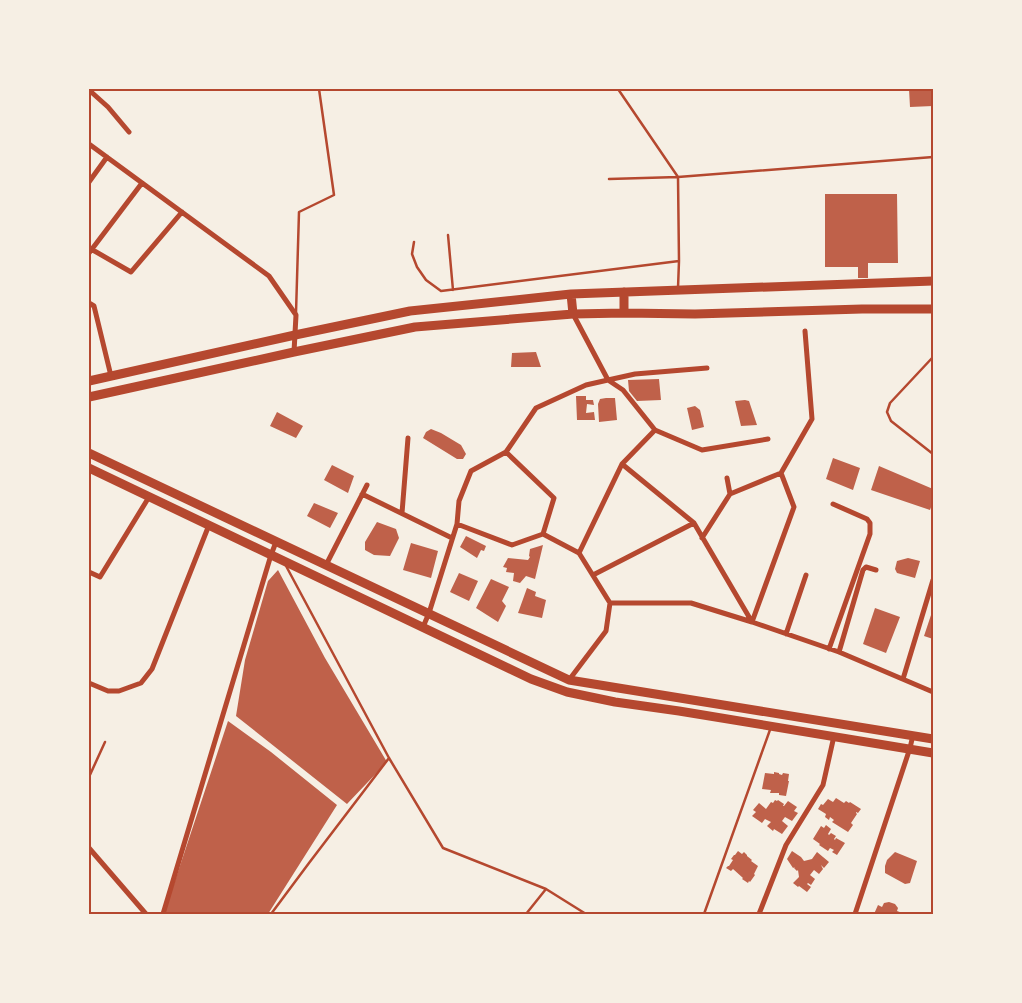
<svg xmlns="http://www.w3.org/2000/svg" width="1022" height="1003" font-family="'Zilla Slab',serif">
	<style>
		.building { fill: #bf614a }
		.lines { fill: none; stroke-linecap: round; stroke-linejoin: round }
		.service { stroke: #b5482f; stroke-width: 2.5 }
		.minor { stroke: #b5482f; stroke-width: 5 }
		.primary { stroke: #b5482f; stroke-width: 9 }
		.neatline { fill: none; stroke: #b5482f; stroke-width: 2 }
	</style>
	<rect width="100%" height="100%" fill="#f6efe4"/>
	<!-- building -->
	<path class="building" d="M 909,89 L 933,89 L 933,106 L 910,107 Z
		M 825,194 L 897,194 L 898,263 L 868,263 L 868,278 L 858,278 L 858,267 L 825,267 Z
		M 536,352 L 541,367 L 511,367 L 512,353 Z
		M 659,379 L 661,400 L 637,401 L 629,391 L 628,380 Z
		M 576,396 L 586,396 L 586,400 L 593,400 L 594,405 L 587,404 L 586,413 L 594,412 L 595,420 L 577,420 Z
		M 606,398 L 615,398 L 617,420 L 599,422 L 598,404 L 600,399 Z
		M 745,400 L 749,401 L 757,425 L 741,426 L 735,401 Z
		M 695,406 L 700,410 L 704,427 L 692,430 L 687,408 Z
		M 277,412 L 303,426 L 296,438 L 270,426 Z
		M 431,429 L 441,433 L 461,445 L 466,454 L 463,459 L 457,459 L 423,438 L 426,432 Z
		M 833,458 L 860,468 L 853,490 L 826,479 Z
		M 332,465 L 354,476 L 348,493 L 324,480 Z
		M 879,466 L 933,489 L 933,502 L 930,510 L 871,490 Z
		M 314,503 L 338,513 L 330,528 L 307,516 Z
		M 377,522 L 396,529 L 399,538 L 390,556 L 374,555 L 365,550 L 365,542 Z
		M 466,536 L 486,546 L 484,551 L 481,550 L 477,558 L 460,547 Z
		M 411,543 L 438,551 L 431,578 L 403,570 Z
		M 543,545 L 535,579 L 526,576 L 520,583 L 513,581 L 514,573 L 506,572 L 507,568 L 503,567 L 508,558 L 528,560 L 530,557 L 529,556 L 530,549 Z
		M 908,558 L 920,561 L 915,578 L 897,573 L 895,569 L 897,561 Z
		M 278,570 L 325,658 L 387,762 L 347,804 L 236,716 L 245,660 L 268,581 Z
		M 459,573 L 478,581 L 469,601 L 450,592 Z
		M 491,579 L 509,587 L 502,601 L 506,606 L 498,622 L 476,608 Z
		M 527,588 L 536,592 L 535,596 L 546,600 L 542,618 L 518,613 Z
		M 875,608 L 900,617 L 886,653 L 863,644 Z
		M 933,609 L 933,639 L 924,636 Z
		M 228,721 L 271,752 L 337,805 L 268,914 L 164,914 Z
		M 774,772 L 779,773 L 779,774 L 782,775 L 783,773 L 789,774 L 788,781 L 789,781 L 786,796 L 779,795 L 779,793 L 770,793 L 771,790 L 762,789 L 765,773 L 774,774 Z
		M 836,798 L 844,803 L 846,801 L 849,803 L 850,802 L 861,809 L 858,813 L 856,812 L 856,813 L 857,814 L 851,823 L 853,825 L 848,832 L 832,822 L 834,820 L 830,817 L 829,820 L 825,817 L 826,814 L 818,809 L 821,804 L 823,805 L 828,799 L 833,802 Z
		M 775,800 L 777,801 L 778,800 L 784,804 L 783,806 L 784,806 L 788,801 L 797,807 L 794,811 L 798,813 L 792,821 L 785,817 L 782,821 L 788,826 L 782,834 L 774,829 L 773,831 L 767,826 L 771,822 L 765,819 L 762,823 L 752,816 L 756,812 L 753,810 L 759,803 L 766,809 L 771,802 L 773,803 Z
		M 826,825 L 831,829 L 828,834 L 829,835 L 831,833 L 836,836 L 834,839 L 835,840 L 836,838 L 845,843 L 837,855 L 832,852 L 834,850 L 830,848 L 828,851 L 819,845 L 820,844 L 813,839 L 821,826 L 824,828 Z
		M 738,851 L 742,854 L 744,852 L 747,855 L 747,856 L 752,860 L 751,861 L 758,866 L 754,874 L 755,875 L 750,882 L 749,881 L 748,883 L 742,879 L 743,878 L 733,869 L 731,871 L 726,868 L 728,866 L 729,866 L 733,860 L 731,859 L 734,855 L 735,855 Z
		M 792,851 L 801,857 L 804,861 L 812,859 L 817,852 L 829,862 L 824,868 L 821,865 L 823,869 L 819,874 L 814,870 L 810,875 L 815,879 L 811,885 L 808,883 L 807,884 L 811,887 L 807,892 L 799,886 L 798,887 L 793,883 L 799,877 L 798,870 L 797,871 L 794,868 L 795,867 L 793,868 L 787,859 Z
		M 895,852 L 917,861 L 910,883 L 905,884 L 885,873 L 885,866 L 887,860 Z
		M 889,902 L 895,904 L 898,908 L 897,911 L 905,914 L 874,914 L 878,905 L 882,907 L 884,903 Z"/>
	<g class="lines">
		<!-- service -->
		<path class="service" d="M 618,89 L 678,177 L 679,261 L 678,288
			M 609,179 L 678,177 L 933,157
			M 448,235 L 453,290
			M 414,242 L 412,254 L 417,267 L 426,280 L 441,291 L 679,261
			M 296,313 L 299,212 L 334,195 L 319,89
			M 933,357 L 890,403 L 887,412 L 891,421 L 933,454
			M 285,564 L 389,758 L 443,848 L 546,889 L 586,914
			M 89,777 L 105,742
			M 271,914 L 309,863 L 389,758
			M 526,914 L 546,889
			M 704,914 L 771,727"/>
		<!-- minor -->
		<path class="minor" d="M 89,90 L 108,107 L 129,132
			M 89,144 L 269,276 L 296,315 L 294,352
			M 89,182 L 107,157
			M 91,249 L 131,272 L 182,212
			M 89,253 L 142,183
			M 89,303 L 94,306 L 111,376
			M 573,314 L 608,380 L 635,374 L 707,368
			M 622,464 L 694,523 L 752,622
			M 727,478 L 730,494
			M 362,494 L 452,538
			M 402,513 L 408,438
			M 457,524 L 512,545 L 543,534 L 554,498 L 506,452
			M 543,534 L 579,553 L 610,603 L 606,631 L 569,680
			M 702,538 L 730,494 L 781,473 L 812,419 L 805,331
			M 579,553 L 622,464 L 655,430
			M 326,565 L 367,485
			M 89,572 L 100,577 L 149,497
			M 593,575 L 694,523
			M 610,603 L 691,603 L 752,622 L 839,652 L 933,692
			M 752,622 L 794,507 L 781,473
			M 423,627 L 429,613 L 457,524 L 459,501 L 471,471 L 506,452 L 536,408 L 586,385 L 608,380 L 623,390 L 655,430 L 702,450 L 768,439
			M 786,634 L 806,575
			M 829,649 L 870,534 L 870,523 L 867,519 L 833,504
			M 839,652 L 863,570 L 866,567 L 876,570
			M 903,679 L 933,580
			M 89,683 L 108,691 L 119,691 L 141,683 L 152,669 L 209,525
			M 89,848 L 146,914
			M 163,914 L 271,555 L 276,542
			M 759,914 L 786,845 L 823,785 L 834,736
			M 855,914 L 910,748 L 913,735"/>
		<!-- primary -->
		<path class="primary" d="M 624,292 L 624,313
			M 571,294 L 573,314
			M 89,381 L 295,335 L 410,311 L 571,294 L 933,281
			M 89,397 L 294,352 L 415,327 L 573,314 L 624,313 L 695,314 L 862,309 L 933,309
			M 89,453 L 569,680 L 933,739
			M 89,468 L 531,679 L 567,692 L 615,702 L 679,711 L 933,753"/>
	</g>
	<!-- border -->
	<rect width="1022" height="1003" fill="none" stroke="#f6efe4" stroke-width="180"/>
	<rect x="90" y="90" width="842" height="823" class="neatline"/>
</svg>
